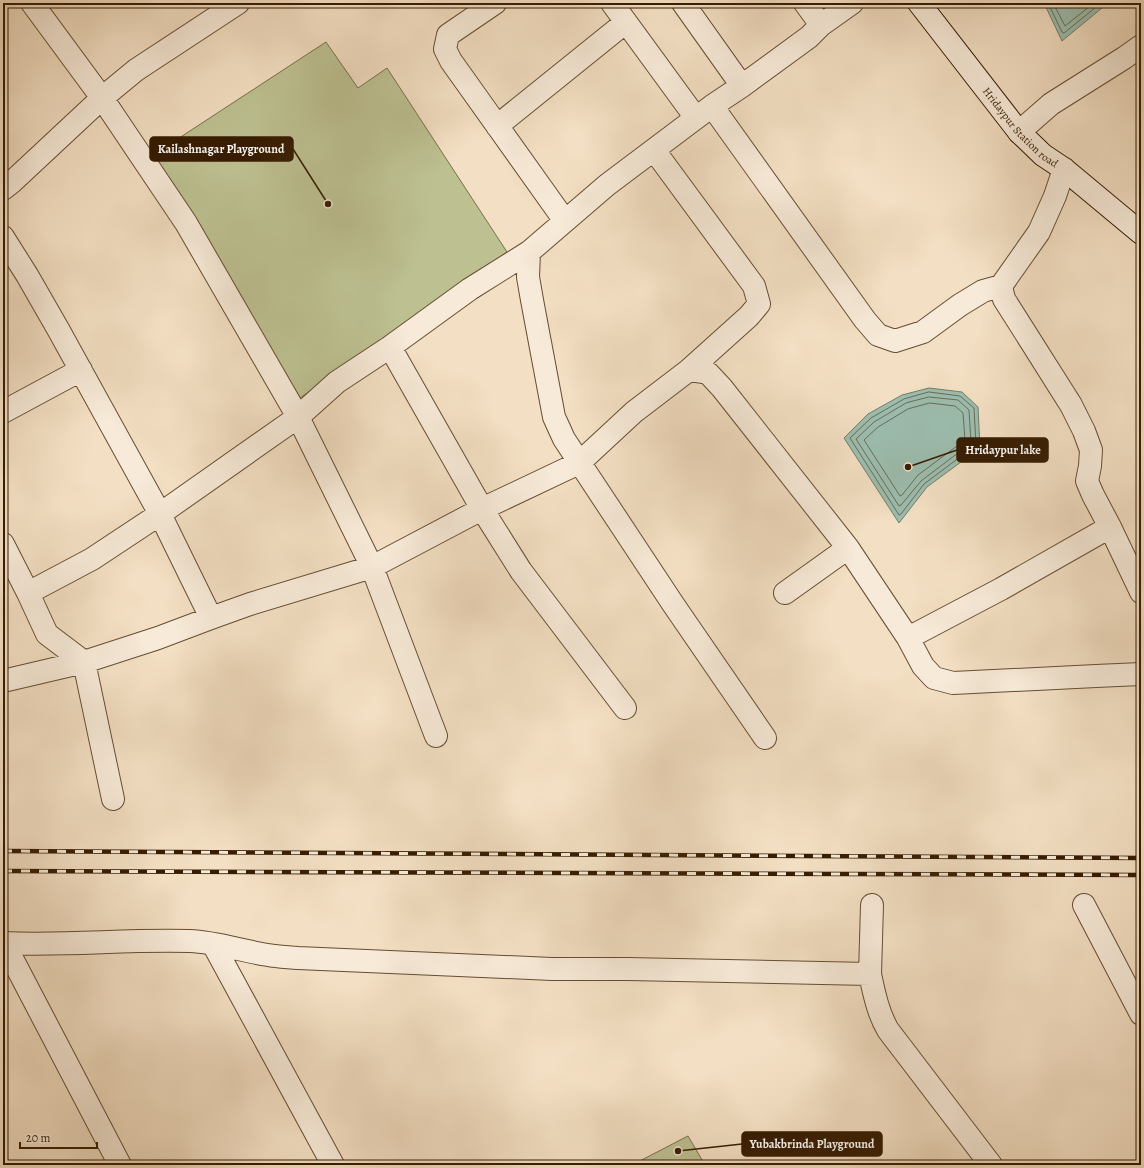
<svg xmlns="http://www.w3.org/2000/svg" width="1144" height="1168" font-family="Alegreya,serif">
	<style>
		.green { fill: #bdc192; stroke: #7a6e4a }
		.water { fill: #9cbdaf; stroke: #737d6a }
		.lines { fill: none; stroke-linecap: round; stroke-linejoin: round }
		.shore { stroke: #696c58; stroke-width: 1 }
		.street-casing { stroke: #654d32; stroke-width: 24 }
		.secondary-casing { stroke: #361c02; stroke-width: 24 }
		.street { stroke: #f7ead8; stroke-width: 22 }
		.secondary { stroke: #f7ead8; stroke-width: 22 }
		.rail-casing { stroke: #361c02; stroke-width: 4.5 }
		.rail { stroke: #f7ead8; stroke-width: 3; stroke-dasharray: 9; stroke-linecap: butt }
		.labels { text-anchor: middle; stroke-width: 3; stroke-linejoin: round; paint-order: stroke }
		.street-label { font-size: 11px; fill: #361c02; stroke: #f7ead8 }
		.leader { fill: none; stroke: #361c02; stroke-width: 1.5 }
		.callout-dot { fill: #361c02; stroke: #f7ead8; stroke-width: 1.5 }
		.callout { fill: #361c02; stroke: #361c02; stroke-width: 1.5 }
		.callout-label { font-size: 12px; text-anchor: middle; font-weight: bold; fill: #fff }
	</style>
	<rect width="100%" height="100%" fill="#f3dfc3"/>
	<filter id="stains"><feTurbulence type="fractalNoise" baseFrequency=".005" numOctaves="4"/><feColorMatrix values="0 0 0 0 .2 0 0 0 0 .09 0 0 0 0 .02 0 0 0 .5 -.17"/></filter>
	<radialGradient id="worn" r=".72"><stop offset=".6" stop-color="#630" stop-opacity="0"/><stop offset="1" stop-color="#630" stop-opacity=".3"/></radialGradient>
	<!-- green -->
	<path class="green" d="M 326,42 L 358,88 L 387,68 L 507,252 L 300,398 L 150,157 Z
		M 688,1136 L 705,1165 L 632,1165 Z"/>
	<!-- water -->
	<path class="water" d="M 1044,3 L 1108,3 L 1062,41 Z
		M 929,388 L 962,392 L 978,407 L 980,448 L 927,487 L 899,523 L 844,438 L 868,414 L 902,395 Z"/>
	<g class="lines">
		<!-- shore -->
		<path class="shore" d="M 1048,3 L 1062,32 L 1064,33 L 1101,3
			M 1053,3 L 1064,24 L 1065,26 L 1094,3
			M 929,392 L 960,396 L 974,408 L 976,445 L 924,484 L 901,514 L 899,515 L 850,438 L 871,418 L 904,399 Z
			M 929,397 L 958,400 L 969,410 L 971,443 L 921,481 L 901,505 L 899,506 L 856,439 L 874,422 L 906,403 Z
			M 930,403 L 955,406 L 963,413 L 965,440 L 918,475 L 902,495 L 900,496 L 864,440 L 878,427 L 908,409 Z"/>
		<defs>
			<path id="street" d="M 238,3 L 136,70 L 102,98 L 186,223 L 298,417 L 372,567 L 436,736
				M 495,3 L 448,35 L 445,49 L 451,61 L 565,221
				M 612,3 L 696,118
				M 683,3 L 742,86
				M 805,3 L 821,25
				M 712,106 L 865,320 L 878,335 L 895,341 L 923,332 L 960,305 L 983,291 L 1001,286
				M 497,126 L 626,22
				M 1019,132 L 1051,104 L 1124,58 L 1141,46
				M 654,150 L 754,286 L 759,304 L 749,316 L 689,370
				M 1064,169 L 1055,196 L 1039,232 L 1001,286 L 1004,299 L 1071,405 L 1084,431 L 1091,450 L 1090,466 L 1087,481 L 1093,495 L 1110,527 L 1141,592
				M 3,189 L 12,182 L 102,98 L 32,3
				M 3,237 L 27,275 L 58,329 L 160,514 L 211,618
				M 390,347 L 482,509 L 521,571 L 625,708
				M 3,412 L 81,370
				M 3,544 L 28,593 L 47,634 L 84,662 L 113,799
				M 28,593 L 92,559 L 160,514 L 298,417 L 337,382 L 390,347 L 470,289 L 529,252
				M 785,593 L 848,548
				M 908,638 L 1001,589 L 1110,527
				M 3,681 L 84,662 L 158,638 L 211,618 L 250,604 L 372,567 L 482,509 L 579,463 L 634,412 L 689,370 L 708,373 L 722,388 L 848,548 L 908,638 L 923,666 L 934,678 L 953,683 L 1096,676 L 1141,674
				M 765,738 L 673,604 L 564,439 L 554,417 L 532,300 L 528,277 L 529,252 L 607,185 L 712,106 L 742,86 L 809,37 L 821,25 L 852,3
				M 1084,905 L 1141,1014
				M 4,943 C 66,946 128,939 190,941 C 216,942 242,951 268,955 C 278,957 288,957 298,958 L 552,969 L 628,969 L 870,974 L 872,905
				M 4,943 L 120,1165
				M 213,944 L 333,1165
				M 870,974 C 874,993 878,1013 888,1030 L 991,1165"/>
			<g id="secondary">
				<path id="s1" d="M 919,3 L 1019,132 L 1043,155 L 1064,169 L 1141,233"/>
			</g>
		</defs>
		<!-- street casing -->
		<use href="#street" class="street-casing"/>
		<!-- secondary casing -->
		<use href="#secondary" class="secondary-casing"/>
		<!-- street -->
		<use href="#street" class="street"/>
		<!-- secondary -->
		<use href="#secondary" class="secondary"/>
		<defs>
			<path id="rail" d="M 3,851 L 1141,858
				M 3,871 L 1141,875"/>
		</defs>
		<!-- rail casing -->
		<use href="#rail" class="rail-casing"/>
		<!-- rail -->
		<use href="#rail" class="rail"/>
	</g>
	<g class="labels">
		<!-- street labels -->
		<g class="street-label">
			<text dy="4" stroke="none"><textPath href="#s1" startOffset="161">Hridaypur Station road</textPath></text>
		</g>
	</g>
	<!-- callouts -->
	<path class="leader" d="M328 204L293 149M908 467L957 450M678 1151L742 1144"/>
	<g class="callout-dot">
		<circle cx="328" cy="204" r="4"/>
		<circle cx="908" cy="467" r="4"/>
		<circle cx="678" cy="1151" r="4"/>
	</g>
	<g class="callout">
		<rect x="150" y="137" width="143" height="24" rx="4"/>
		<rect x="957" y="438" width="91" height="24" rx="4"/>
		<rect x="742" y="1132" width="140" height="24" rx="4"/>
	</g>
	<g class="callout-label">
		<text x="221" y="153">Kailashnagar Playground</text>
		<text x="1003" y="454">Hridaypur lake</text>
		<text x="812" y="1148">Yubakbrinda Playground</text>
	</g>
	<!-- margin -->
	<rect width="1144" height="1168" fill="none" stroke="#f3dfc3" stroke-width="16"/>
	<rect x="4" y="4" width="1136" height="1160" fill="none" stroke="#361c02" stroke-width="2"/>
	<rect x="8" y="8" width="1128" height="1152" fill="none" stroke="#361c02"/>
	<!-- scale -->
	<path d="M20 1142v6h77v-6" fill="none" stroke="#361c02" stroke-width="2"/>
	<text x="26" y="1142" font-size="12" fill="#361c02" stroke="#f7ead8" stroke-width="3" paint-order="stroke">20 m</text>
	<rect width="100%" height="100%" filter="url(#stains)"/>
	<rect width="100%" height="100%" fill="url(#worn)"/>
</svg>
